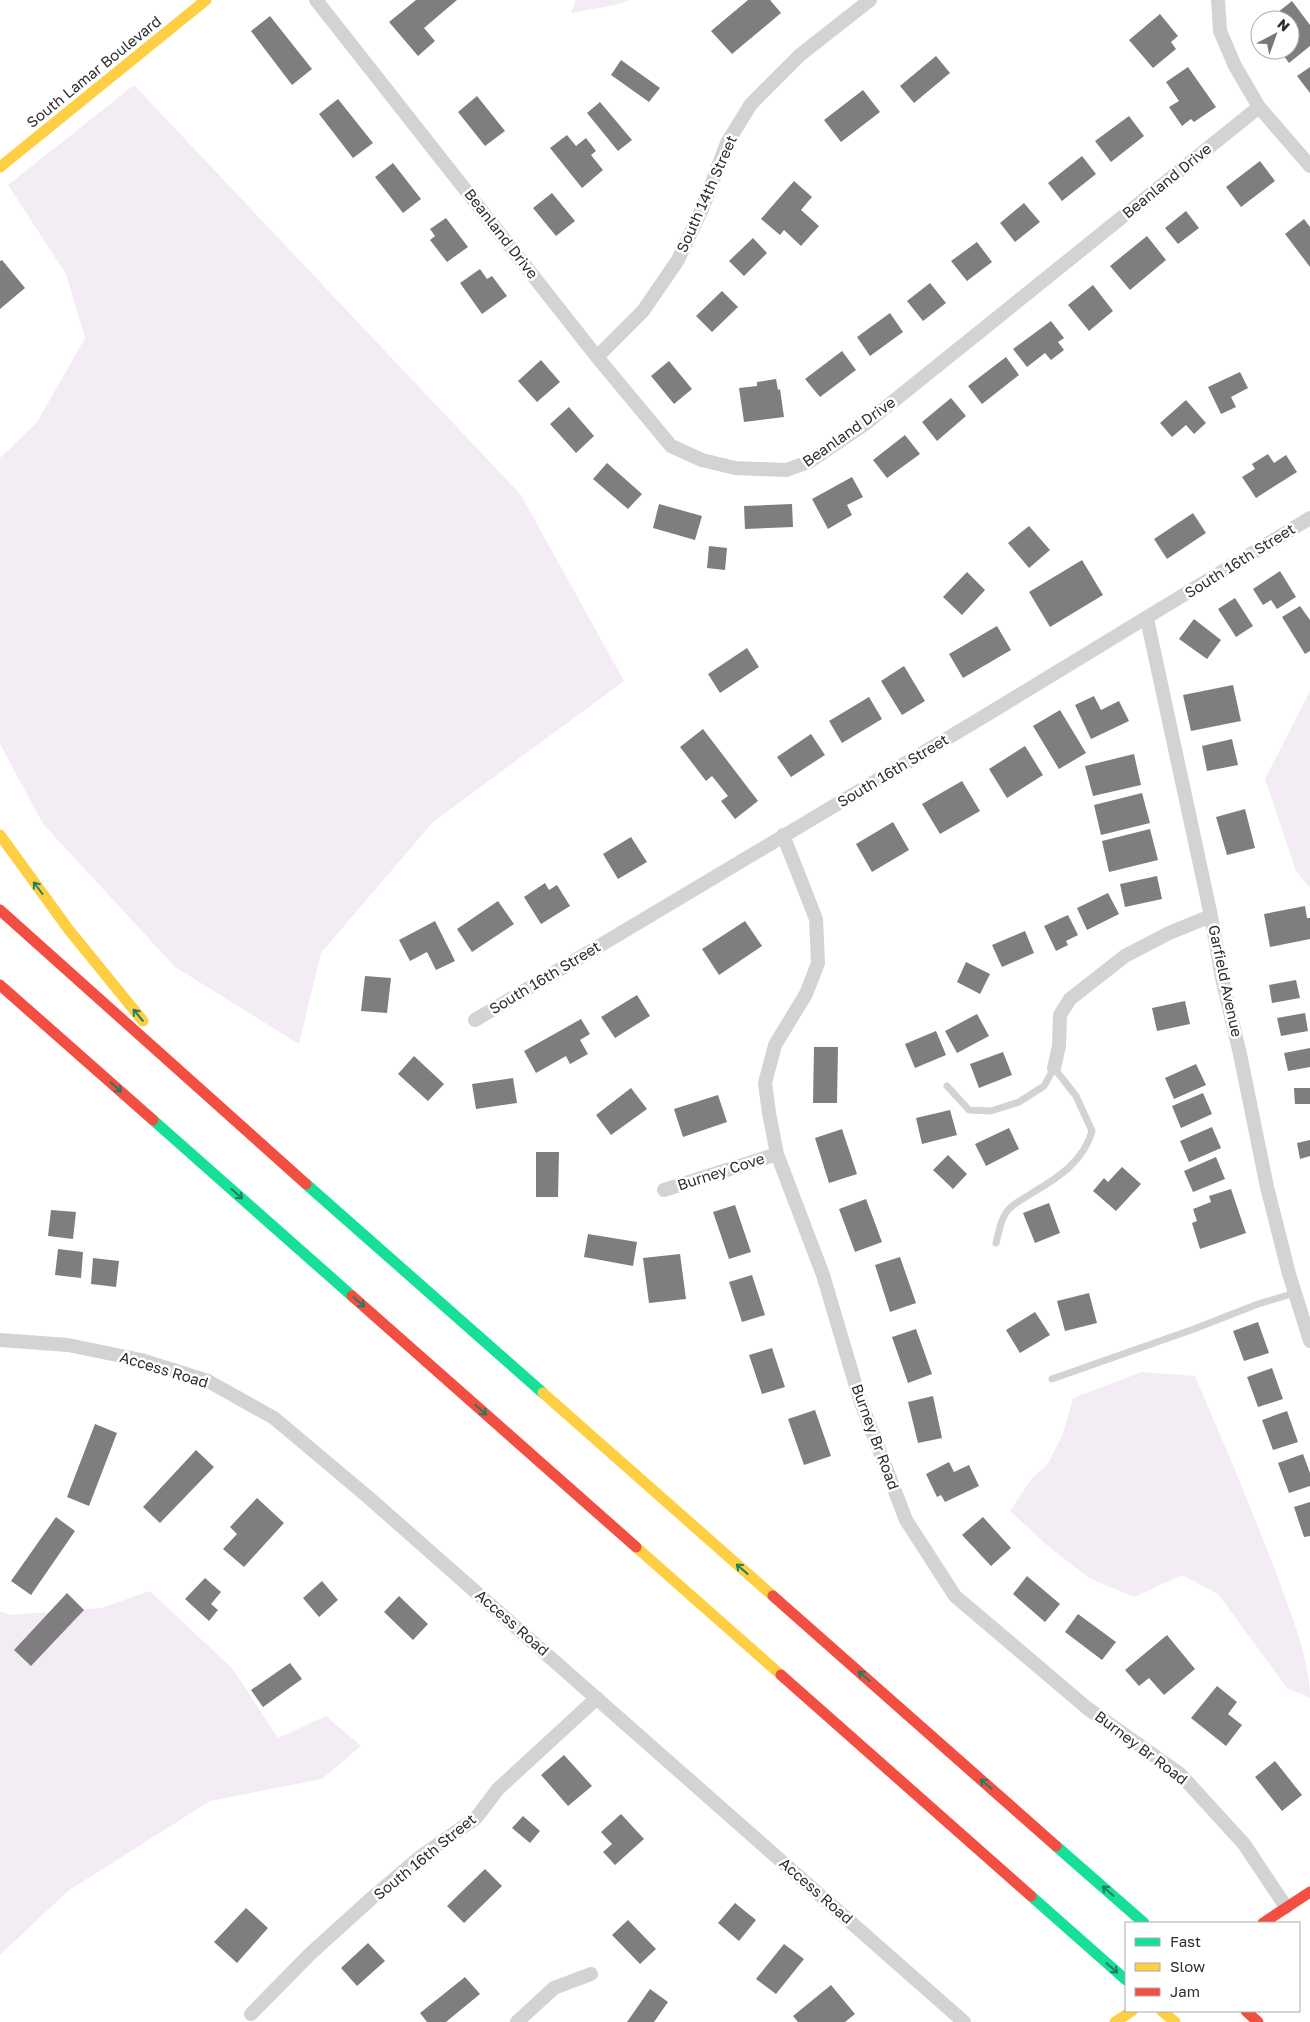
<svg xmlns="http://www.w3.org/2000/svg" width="1310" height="2022" font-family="'Golos Text',sans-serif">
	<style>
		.green { fill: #f3ecf4 }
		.building { fill: #7e7e7e }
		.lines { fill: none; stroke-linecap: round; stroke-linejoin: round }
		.lane { stroke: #d3d3d3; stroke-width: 7 }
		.street { stroke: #d3d3d3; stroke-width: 14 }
		.fast { stroke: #16e098; stroke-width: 11 }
		.slow { stroke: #ffcf43; stroke-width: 11 }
		.jam { stroke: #f24e42; stroke-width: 11 }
		.oneway { stroke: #237e5e }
		.labels { text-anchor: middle; stroke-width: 5; stroke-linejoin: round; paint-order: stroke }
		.street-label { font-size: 15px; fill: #2e2e2e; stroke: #fff }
	</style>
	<rect width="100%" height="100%" fill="#fff"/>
	<!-- green -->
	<path class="green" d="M 576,0 L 630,0 L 616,5 L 571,13 Z
		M 134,85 L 521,495 L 624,681 L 433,822 L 321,953 L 299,1044 L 175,967 L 43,824 L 0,744 L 0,458 L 37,422 L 85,338 L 66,274 L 8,185 Z
		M 1310,691 L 1310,888 L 1296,871 L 1265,779 Z
		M 1142,1372 L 1195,1376 C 1223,1441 1250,1505 1275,1570 C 1289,1608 1310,1658 1310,1698 L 1287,1688 L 1218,1594 L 1182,1575 L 1134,1597 L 1089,1578 L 1048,1546 L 1010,1511 L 1032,1478 L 1048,1464 L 1063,1434 L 1073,1398 Z
		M 150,1591 L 232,1668 L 278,1738 L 326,1716 L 361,1746 L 322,1779 L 210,1801 L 68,1891 L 0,1955 L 0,1611 L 10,1615 L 101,1608 Z"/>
	<!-- building -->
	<path class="building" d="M 416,0 L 457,0 L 424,28 L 435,41 L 418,56 L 389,22 Z
		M 748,0 L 770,0 L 781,13 L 732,54 L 711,31 Z
		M 1292,1 L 1310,25 L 1310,46 L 1289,63 L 1284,56 L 1280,59 L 1272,50 L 1290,50 L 1290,20 L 1268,20 Z
		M 1160,14 L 1178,36 L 1171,42 L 1176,49 L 1153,68 L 1129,40 Z
		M 270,16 L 312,69 L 292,85 L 251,31 Z
		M 936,56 L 950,73 L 914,103 L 900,86 Z
		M 621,60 L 660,88 L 649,102 L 611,75 Z
		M 1188,67 L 1216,107 L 1194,122 L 1191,119 L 1182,126 L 1169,107 L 1179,101 L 1166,82 Z
		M 1310,67 L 1310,93 L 1297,76 Z
		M 863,90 L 880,112 L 841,142 L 824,120 Z
		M 477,96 L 505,131 L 485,146 L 458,112 Z
		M 338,99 L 373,143 L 353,158 L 319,114 Z
		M 600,102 L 632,140 L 618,151 L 587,113 Z
		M 1129,116 L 1144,136 L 1111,162 L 1095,141 Z
		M 567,135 L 576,146 L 586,138 L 596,151 L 591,155 L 603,170 L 582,188 L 550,148 Z
		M 1082,156 L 1096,174 L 1062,201 L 1048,183 Z
		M 1260,161 L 1275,181 L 1241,207 L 1226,187 Z
		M 393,163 L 421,199 L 403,213 L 375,177 Z
		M 794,181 L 812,197 L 801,210 L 819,226 L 801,246 L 784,230 L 780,235 L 761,219 Z
		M 552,193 L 575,221 L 556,236 L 533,208 Z
		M 1024,203 L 1040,222 L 1015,242 L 1000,223 Z
		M 1186,211 L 1199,228 L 1178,244 L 1165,228 Z
		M 446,218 L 468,247 L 447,262 L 430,240 L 435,236 L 430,229 Z
		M 1304,219 L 1310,227 L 1310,267 L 1285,234 Z
		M 1147,236 L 1166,260 L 1130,290 L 1110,266 Z
		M 753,238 L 767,253 L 744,276 L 729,261 Z
		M 977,242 L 992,262 L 967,281 L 951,261 Z
		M 2,260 L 25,288 L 0,309 L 0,261 Z
		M 480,269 L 487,279 L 492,276 L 507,296 L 482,314 L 460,283 Z
		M 930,283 L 946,303 L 923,321 L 907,301 Z
		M 1093,285 L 1113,311 L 1089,331 L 1068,305 Z
		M 722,291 L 738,307 L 712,332 L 696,316 Z
		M 890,313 L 903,332 L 870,356 L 857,337 Z
		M 1051,321 L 1064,338 L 1058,342 L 1064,350 L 1051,360 L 1045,353 L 1027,367 L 1013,349 Z
		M 842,351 L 856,370 L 820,397 L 805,379 Z
		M 1006,357 L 1019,375 L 982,404 L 968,386 Z
		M 541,360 L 560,382 L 537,402 L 518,381 Z
		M 669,361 L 692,389 L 674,404 L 651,376 Z
		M 1240,372 L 1248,388 L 1231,397 L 1236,407 L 1221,414 L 1208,387 Z
		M 776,379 L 778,390 L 780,389 L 784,417 L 744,422 L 739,388 L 757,386 L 757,382 Z
		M 951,398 L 966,416 L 937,441 L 922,422 Z
		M 1186,400 L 1206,423 L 1194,434 L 1186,425 L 1172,437 L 1160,423 Z
		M 569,407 L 594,436 L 576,453 L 550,424 Z
		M 905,435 L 920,454 L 887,478 L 873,460 Z
		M 1268,454 L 1274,463 L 1286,455 L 1297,472 L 1256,498 L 1242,477 L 1255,469 L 1252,464 Z
		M 607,463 L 642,494 L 628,509 L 593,479 Z
		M 852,477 L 863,497 L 847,505 L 852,515 L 828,529 L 812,499 Z
		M 659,504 L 702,516 L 695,540 L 653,528 Z
		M 792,504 L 793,527 L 745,529 L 744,506 Z
		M 1193,513 L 1206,533 L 1167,559 L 1154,539 Z
		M 1029,526 L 1050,550 L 1029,568 L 1008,543 Z
		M 709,546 L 727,548 L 725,570 L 707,568 Z
		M 1082,560 L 1103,595 L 1050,627 L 1029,592 Z
		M 1280,571 L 1296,597 L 1277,609 L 1271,600 L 1263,605 L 1253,589 Z
		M 967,572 L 985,590 L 962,615 L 943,597 Z
		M 1235,598 L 1253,626 L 1236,637 L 1218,609 Z
		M 1300,606 L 1310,620 L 1310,651 L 1305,654 L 1282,617 Z
		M 1194,619 L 1221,640 L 1207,659 L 1179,639 Z
		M 997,626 L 1011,650 L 963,678 L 949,654 Z
		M 747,648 L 759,667 L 720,693 L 708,674 Z
		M 904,666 L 925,701 L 902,715 L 881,681 Z
		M 1233,685 L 1241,721 L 1191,731 L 1183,695 Z
		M 1094,696 L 1101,710 L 1119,701 L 1129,721 L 1091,739 L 1075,705 Z
		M 869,697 L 882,719 L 842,743 L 829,721 Z
		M 1060,710 L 1086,753 L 1059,769 L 1033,726 Z
		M 703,729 L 758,801 L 735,819 L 721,801 L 728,796 L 712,776 L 706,781 L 680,747 Z
		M 811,734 L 825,755 L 791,777 L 777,757 Z
		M 1232,739 L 1238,765 L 1207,771 L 1202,746 Z
		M 1025,746 L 1043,775 L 1007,798 L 989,769 Z
		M 1134,754 L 1141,785 L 1093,796 L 1085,766 Z
		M 962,781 L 980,811 L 940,834 L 922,804 Z
		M 1142,793 L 1150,823 L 1101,835 L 1094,805 Z
		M 1245,809 L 1255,848 L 1227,855 L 1216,817 Z
		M 893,822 L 909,850 L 872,872 L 856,844 Z
		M 1150,829 L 1158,860 L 1109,872 L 1102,841 Z
		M 631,837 L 647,862 L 618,879 L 603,854 Z
		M 1157,876 L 1162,899 L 1125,907 L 1120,884 Z
		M 545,883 L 549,890 L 557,885 L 570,906 L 541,924 L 524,897 Z
		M 1108,893 L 1119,914 L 1087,930 L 1077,908 Z
		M 498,901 L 514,924 L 472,952 L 457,929 Z
		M 1305,906 L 1307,918 L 1310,918 L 1310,939 L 1270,947 L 1264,914 Z
		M 1068,915 L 1078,935 L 1066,941 L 1068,945 L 1056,951 L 1044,926 Z
		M 435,921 L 455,961 L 436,970 L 427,952 L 410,961 L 399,940 Z
		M 745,921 L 762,946 L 719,975 L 702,949 Z
		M 1025,931 L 1034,953 L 1002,967 L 992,945 Z
		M 966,962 L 990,974 L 980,994 L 957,982 Z
		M 365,976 L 391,978 L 387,1013 L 361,1011 Z
		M 1296,980 L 1300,998 L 1272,1003 L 1269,985 Z
		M 637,995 L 650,1016 L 615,1038 L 601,1017 Z
		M 1185,1001 L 1190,1024 L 1157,1031 L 1152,1008 Z
		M 1305,1013 L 1308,1031 L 1281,1036 L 1277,1018 Z
		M 977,1014 L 989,1036 L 957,1053 L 945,1031 Z
		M 581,1019 L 590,1034 L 580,1040 L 588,1054 L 570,1064 L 566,1056 L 536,1073 L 524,1051 Z
		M 936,1031 L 946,1055 L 915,1068 L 905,1044 Z
		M 814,1047 L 838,1047 L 837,1103 L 813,1103 Z
		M 1310,1048 L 1310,1067 L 1288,1071 L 1284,1053 Z
		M 1003,1052 L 1012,1075 L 979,1088 L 970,1064 Z
		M 414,1056 L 444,1084 L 428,1101 L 398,1074 Z
		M 1196,1064 L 1206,1085 L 1174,1099 L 1165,1078 Z
		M 513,1078 L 517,1103 L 476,1109 L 472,1084 Z
		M 631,1088 L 647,1109 L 611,1135 L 596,1115 Z
		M 1294,1088 L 1310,1088 L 1310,1104 L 1295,1104 Z
		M 1203,1093 L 1212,1114 L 1181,1128 L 1172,1106 Z
		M 718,1095 L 727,1122 L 683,1137 L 674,1109 Z
		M 950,1110 L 957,1135 L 922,1144 L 916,1118 Z
		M 1212,1127 L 1221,1148 L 1189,1162 L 1180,1141 Z
		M 1009,1128 L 1019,1149 L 986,1166 L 975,1144 Z
		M 842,1129 L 857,1174 L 829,1183 L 815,1138 Z
		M 1310,1140 L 1310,1156 L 1300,1159 L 1297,1143 Z
		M 536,1152 L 559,1152 L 558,1197 L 536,1197 Z
		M 948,1155 L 967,1174 L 953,1189 L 933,1170 Z
		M 1216,1157 L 1225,1179 L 1193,1192 L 1184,1171 Z
		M 1122,1167 L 1141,1184 L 1116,1211 L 1093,1191 L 1104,1178 L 1108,1182 Z
		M 1231,1189 L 1246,1233 L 1200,1249 L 1192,1223 L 1197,1221 L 1193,1209 L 1211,1202 L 1209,1196 Z
		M 866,1199 L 882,1242 L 855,1252 L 839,1209 Z
		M 1049,1203 L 1060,1233 L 1035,1243 L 1023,1213 Z
		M 735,1205 L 751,1252 L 729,1259 L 713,1212 Z
		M 51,1210 L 76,1212 L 73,1239 L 48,1236 Z
		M 588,1234 L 637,1242 L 633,1266 L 584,1257 Z
		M 58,1249 L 83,1252 L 81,1278 L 55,1275 Z
		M 680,1254 L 686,1299 L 649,1303 L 643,1258 Z
		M 900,1257 L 916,1303 L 890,1312 L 875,1265 Z
		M 93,1258 L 119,1261 L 116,1287 L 91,1284 Z
		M 752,1275 L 765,1315 L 742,1322 L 729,1282 Z
		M 1089,1293 L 1097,1323 L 1065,1331 L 1057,1301 Z
		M 1035,1312 L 1050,1335 L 1020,1353 L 1006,1330 Z
		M 1258,1322 L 1269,1353 L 1244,1361 L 1233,1331 Z
		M 916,1329 L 932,1374 L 908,1383 L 892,1337 Z
		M 772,1348 L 785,1387 L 762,1394 L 749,1355 Z
		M 1272,1368 L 1283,1399 L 1258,1407 L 1247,1377 Z
		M 933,1396 L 942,1438 L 918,1443 L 908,1402 Z
		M 815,1410 L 831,1456 L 804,1465 L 788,1419 Z
		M 1287,1411 L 1298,1442 L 1273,1450 L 1262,1420 Z
		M 95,1424 L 117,1433 L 89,1506 L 67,1497 Z
		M 196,1450 L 214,1467 L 160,1523 L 143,1507 Z
		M 1303,1454 L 1310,1473 L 1310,1486 L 1289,1493 L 1278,1463 Z
		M 949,1462 L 954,1472 L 969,1465 L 979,1486 L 945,1502 L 941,1495 L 937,1497 L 926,1474 Z
		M 257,1498 L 284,1523 L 244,1567 L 223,1549 L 237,1534 L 230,1527 Z
		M 1310,1502 L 1310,1536 L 1304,1537 L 1294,1507 Z
		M 56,1517 L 75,1531 L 31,1595 L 11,1581 Z
		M 983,1517 L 1011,1548 L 991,1566 L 962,1535 Z
		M 1027,1576 L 1060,1604 L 1045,1622 L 1013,1594 Z
		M 205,1578 L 221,1592 L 211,1604 L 218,1610 L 209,1621 L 185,1599 Z
		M 322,1581 L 338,1600 L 319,1617 L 303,1598 Z
		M 67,1593 L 84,1610 L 31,1666 L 14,1650 Z
		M 399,1596 L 428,1624 L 413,1640 L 384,1612 Z
		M 1078,1614 L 1116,1642 L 1102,1660 L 1065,1632 Z
		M 1167,1635 L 1195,1669 L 1164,1695 L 1149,1678 L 1139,1686 L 1125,1670 Z
		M 290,1663 L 302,1679 L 263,1707 L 251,1690 Z
		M 1217,1686 L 1237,1702 L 1228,1714 L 1242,1725 L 1226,1746 L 1191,1718 Z
		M 564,1755 L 592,1786 L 568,1806 L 541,1775 Z
		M 1275,1761 L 1302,1795 L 1282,1811 L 1255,1777 Z
		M 621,1814 L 644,1839 L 615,1865 L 603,1852 L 612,1844 L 601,1832 Z
		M 523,1816 L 540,1831 L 530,1843 L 512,1828 Z
		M 485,1869 L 502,1886 L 464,1923 L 447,1906 Z
		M 735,1903 L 756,1920 L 739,1941 L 718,1923 Z
		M 246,1908 L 268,1928 L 237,1963 L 214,1942 Z
		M 628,1920 L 656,1949 L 640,1964 L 612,1935 Z
		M 368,1943 L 385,1961 L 357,1986 L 341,1968 Z
		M 784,1944 L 804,1959 L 776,1994 L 756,1979 Z
		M 465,1977 L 480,1994 L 446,2022 L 427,2022 L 420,2013 Z
		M 831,1985 L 855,2014 L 845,2022 L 798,2022 L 793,2016 Z
		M 650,1989 L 668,2002 L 654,2022 L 627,2022 Z"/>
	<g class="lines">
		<!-- lane -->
		<path class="lane" d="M 947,1086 L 969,1110 L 991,1111 L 1019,1102 L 1044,1086 L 1054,1068 L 1076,1096 L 1092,1131 C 1084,1161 1058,1178 1032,1193 C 1025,1198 1016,1202 1010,1208 C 1001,1216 999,1232 996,1243
			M 1052,1379 L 1194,1329 L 1258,1304 L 1295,1293"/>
		<!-- street -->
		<path class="street" d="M 316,0 L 597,357 L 671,446 L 702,460 L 735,468 L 786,470 L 809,462 L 865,424 L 1259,107
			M 1218,0 L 1220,31 L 1235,66 L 1259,107 L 1310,166
			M 597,357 L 643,311 L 678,260 L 702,209 L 727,143 L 751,104 L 800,55 L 870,0
			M 1147,619 L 1211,916 L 1222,978 L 1240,1054 L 1267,1187 L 1289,1274 L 1310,1341
			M 783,835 L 816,919 L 818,963 L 806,994 L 775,1045 L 765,1083 L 769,1113 L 777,1154 L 823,1275 L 860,1400 L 906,1520 L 955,1596 L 1087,1708 L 1180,1774 L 1244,1844 L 1286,1907
			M 475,1020 L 983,717 L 1310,518
			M 1054,1068 L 1059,1046 L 1060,1015 L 1070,999 L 1125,956 L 1169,933 L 1211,916
			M 664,1190 L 777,1154
			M 0,1340 L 68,1345 L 141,1360 L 208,1381 L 274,1418 L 368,1497 L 964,2022
			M 251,2014 L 310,1954 L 373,1897 L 420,1857 L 476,1818 L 498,1789 L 597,1698
			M 517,2022 L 554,1988 L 591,1974"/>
		<!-- fast -->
		<path class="fast" d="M 153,1120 L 352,1296
			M 306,1184 L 543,1393
			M 1056,1846 L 1144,1923
			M 1031,1896 L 1126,1980"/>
		<!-- slow -->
		<path class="slow" d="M 0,167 L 206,0
			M 0,835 L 69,930 L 143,1021
			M 543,1393 L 773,1596
			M 636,1547 L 781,1675
			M 1162,2011 L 1175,2022
			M 1115,2022 L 1132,2011"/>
		<!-- jam -->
		<path class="jam" d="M 0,910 L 306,1184
			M 0,985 L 153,1120
			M 352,1296 L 636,1547
			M 773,1596 L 1056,1846
			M 781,1675 L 1031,1896
			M 1263,1923 L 1310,1892
			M 1246,2011 L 1258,2022"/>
	</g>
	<!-- one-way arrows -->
	<defs><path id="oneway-shaft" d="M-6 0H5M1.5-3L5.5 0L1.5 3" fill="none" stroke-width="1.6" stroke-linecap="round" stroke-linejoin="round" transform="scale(1.25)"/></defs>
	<g class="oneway">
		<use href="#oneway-shaft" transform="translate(38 888) rotate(-127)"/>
		<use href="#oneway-shaft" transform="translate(138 1015) rotate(-130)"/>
		<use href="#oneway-shaft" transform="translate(116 1087) rotate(41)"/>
		<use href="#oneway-shaft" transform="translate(237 1194) rotate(41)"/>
		<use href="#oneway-shaft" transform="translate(359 1302) rotate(41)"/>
		<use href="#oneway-shaft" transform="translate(481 1410) rotate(41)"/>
		<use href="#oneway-shaft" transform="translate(742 1569) rotate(-139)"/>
		<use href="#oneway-shaft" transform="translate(864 1676) rotate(-139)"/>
		<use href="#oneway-shaft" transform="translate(986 1784) rotate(-139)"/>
		<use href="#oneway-shaft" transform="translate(1108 1891) rotate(-139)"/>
		<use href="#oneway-shaft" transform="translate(1112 1968) rotate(41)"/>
	</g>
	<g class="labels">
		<!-- street labels -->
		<g class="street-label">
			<text transform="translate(94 72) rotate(-39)" y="5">South Lamar Boulevard</text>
			<text transform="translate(1167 181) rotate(-39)" y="5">Beanland Drive</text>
			<text transform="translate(707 194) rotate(-66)" y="5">South 14th Street</text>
			<text transform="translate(501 234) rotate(52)" y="5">Beanland Drive</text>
			<text transform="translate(849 432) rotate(-35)" y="5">Beanland Drive</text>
			<text transform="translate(1240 561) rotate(-32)" y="5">South 16th Street</text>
			<text transform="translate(893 771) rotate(-31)" y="5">South 16th Street</text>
			<text transform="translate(545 978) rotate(-31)" y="5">South 16th Street</text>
			<text transform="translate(1225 981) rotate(78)" y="5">Garfield Avenue</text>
			<text transform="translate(721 1172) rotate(-18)" y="5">Burney Cove</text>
			<text transform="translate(164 1370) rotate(17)" y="5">Access Road</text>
			<text transform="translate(875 1437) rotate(70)" y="5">Burney Br Road</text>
			<text transform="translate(512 1623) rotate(41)" y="5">Access Road</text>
			<text transform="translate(1141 1748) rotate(37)" y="5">Burney Br Road</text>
			<text transform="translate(425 1857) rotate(-39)" y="5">South 16th Street</text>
			<text transform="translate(816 1891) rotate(41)" y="5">Access Road</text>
		</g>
	</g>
	<!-- legend -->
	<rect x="1125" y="1922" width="175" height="90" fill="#ffffff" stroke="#ababab"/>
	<rect x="1135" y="1938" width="25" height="8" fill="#16e098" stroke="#ababab"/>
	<text x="1170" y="1947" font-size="15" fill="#2e2e2e">Fast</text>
	<rect x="1135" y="1963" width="25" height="8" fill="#ffcf43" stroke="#ababab"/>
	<text x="1170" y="1972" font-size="15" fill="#2e2e2e">Slow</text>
	<rect x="1135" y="1988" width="25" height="8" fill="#f24e42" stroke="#ababab"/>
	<text x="1170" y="1997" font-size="15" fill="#2e2e2e">Jam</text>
	<!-- north arrow -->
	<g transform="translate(1275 35) rotate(41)"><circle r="24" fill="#ffffff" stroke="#ababab"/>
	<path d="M0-4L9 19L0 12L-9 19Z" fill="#777777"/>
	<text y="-8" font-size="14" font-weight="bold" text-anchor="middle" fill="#2e2e2e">N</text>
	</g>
</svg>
